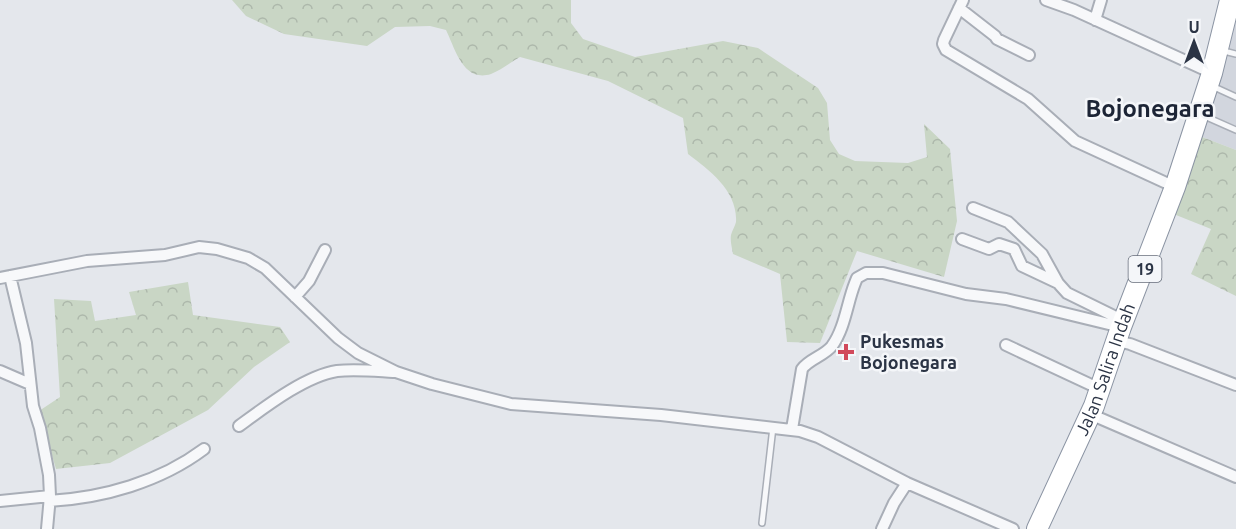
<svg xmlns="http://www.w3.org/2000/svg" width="1236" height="529" font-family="Ubuntu,sans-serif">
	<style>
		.built { fill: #d2d6de }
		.forest { fill: url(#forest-crowns) }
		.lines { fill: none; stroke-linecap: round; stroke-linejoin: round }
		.lane-casing { stroke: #a9aeb7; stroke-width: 8 }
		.street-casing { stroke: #a9aeb7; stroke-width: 14 }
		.highway-casing { stroke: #8b94a3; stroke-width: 22 }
		.lane { stroke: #f7f8fa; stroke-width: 5 }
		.street { stroke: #f7f8fa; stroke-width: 10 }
		.highway { stroke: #fff; stroke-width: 20 }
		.poi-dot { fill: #d1495b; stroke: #f4f6f9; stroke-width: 2 }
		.labels { text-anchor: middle; stroke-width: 5; stroke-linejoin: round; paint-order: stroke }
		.shield { fill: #f4f6f9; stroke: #676e7b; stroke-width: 1.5 }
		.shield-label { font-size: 16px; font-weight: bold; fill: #2b3445 }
		.poi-label { font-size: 18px; font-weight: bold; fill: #2b3445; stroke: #f4f6f9; text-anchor: start }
		.street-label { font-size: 18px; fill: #2b3445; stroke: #f4f6f9 }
		.district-label { font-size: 24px; font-weight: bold; fill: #1d2536; stroke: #f4f6f9 }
	</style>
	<defs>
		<pattern id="forest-crowns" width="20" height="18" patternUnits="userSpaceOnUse" patternTransform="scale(1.5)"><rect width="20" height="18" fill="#c9d6c5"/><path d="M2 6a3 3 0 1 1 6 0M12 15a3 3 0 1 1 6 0" fill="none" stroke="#adb8ab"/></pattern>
	</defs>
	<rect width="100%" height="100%" fill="#e4e7ec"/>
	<!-- built -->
	<path class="built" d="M 1236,5 L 1236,150 L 1197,135 Z"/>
	<!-- forest -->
	<path class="forest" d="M 232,0 L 571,0 L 571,23 L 583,39 L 635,57 L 723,41 L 758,48 L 818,88 L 827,103 L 830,140 L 839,154 L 855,161 L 908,163 L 927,157 L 924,124 L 950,149 L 957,221 L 944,277 L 857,251 L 820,343 L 787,342 L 780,274 L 733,254 C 732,248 730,241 731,235 C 732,231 735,226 736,222 C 738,191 709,170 688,154 L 683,118 L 608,81 L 520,57 C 511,62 501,70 491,74 C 463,83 455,48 446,30 L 430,26 L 395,27 L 367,46 L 284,34 L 246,16 Z
		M 1197,135 L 1236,150 L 1236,296 L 1191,274 L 1211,229 L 1171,213 Z
		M 188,282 L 193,315 L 280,327 L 290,342 L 254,367 L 208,410 L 110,463 L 56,469 L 39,411 L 60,397 L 54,299 L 91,301 L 95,321 L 136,315 L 129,292 Z"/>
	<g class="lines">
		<defs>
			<path id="lane" d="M 1220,50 L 1236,54
				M 1212,86 L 1236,97
				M 1202,115 L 1236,130
				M 762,523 L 773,427"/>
			<path id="street" d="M 963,0 L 944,40 L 943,44 L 946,50 L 1028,99 L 1075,141 L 1175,187
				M 1046,0 L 1074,10 L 1212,73
				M 959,8 L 995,36 L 997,39 L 1029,55
				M 1095,20 L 1101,0
				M 973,208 L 1008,222 L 1042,254 L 1058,283
				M 962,239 L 989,249 L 999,244 L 1014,249 L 1022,266 L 1058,283 L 1067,293 L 1124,321
				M 10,276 L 26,343 L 33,406 L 40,428 L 49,475 L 50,496 L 47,529
				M 0,278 L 87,261 L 165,255 L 199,247 L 217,249 L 248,258 L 265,268 L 338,338 L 358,353 L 396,372 L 432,384 L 511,404 L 661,415 L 800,431 L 818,437 L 907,483 L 1013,529
				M 295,297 L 309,281 L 325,250
				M 1117,341 L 1130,344 L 1236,385
				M 1006,345 L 1100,389
				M 0,371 L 30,384
				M 1090,414 L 1236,477
				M 239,426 C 265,407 305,376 337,371 C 355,369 375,371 393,372
				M 792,429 L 802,369 C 809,359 824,356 832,346 C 845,328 847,303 855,283 L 857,278 L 866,273 L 883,273 L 966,294 L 1006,299 L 1121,327
				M 0,501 L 50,496
				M 49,501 C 103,498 160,482 204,449
				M 882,529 L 894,503 L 907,483"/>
			<g id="highway">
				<path id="s1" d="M 1037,529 L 1094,406 L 1121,327 L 1175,187 L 1212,73 L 1230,0"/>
			</g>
		</defs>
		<!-- lane casing -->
		<use href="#lane" class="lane-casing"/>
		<!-- street casing -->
		<use href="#street" class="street-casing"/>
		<!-- highway casing -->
		<use href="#highway" class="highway-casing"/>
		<!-- lane -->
		<use href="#lane" class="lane"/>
		<!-- street -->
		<use href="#street" class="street"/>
		<!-- highway -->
		<use href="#highway" class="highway"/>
	</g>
	<!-- markers -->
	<path class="poi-dot" d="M843 343h6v6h6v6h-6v6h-6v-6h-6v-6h6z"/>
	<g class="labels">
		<!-- shield labels -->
		<rect class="shield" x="1128.5" y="256" width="33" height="26" rx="4.5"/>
		<g class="shield-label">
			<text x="1145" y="275">19</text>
		</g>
		<!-- poi labels -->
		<g class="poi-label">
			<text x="860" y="348">Pukesmas<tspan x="860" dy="21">Bojonegara</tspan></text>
		</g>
		<!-- street labels -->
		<g class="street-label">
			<text dy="6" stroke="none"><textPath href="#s1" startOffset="174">Jalan Salira Indah</textPath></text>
		</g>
		<!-- district labels -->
		<g class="district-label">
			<text x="1150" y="117">Bojonegara</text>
		</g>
	</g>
	<!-- north arrow -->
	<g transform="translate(1194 42)" stroke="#f4f6f9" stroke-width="4.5" paint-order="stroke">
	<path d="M0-4.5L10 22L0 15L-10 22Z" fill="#2b3445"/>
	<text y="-9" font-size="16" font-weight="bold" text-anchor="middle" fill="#2b3445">U</text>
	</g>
</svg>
